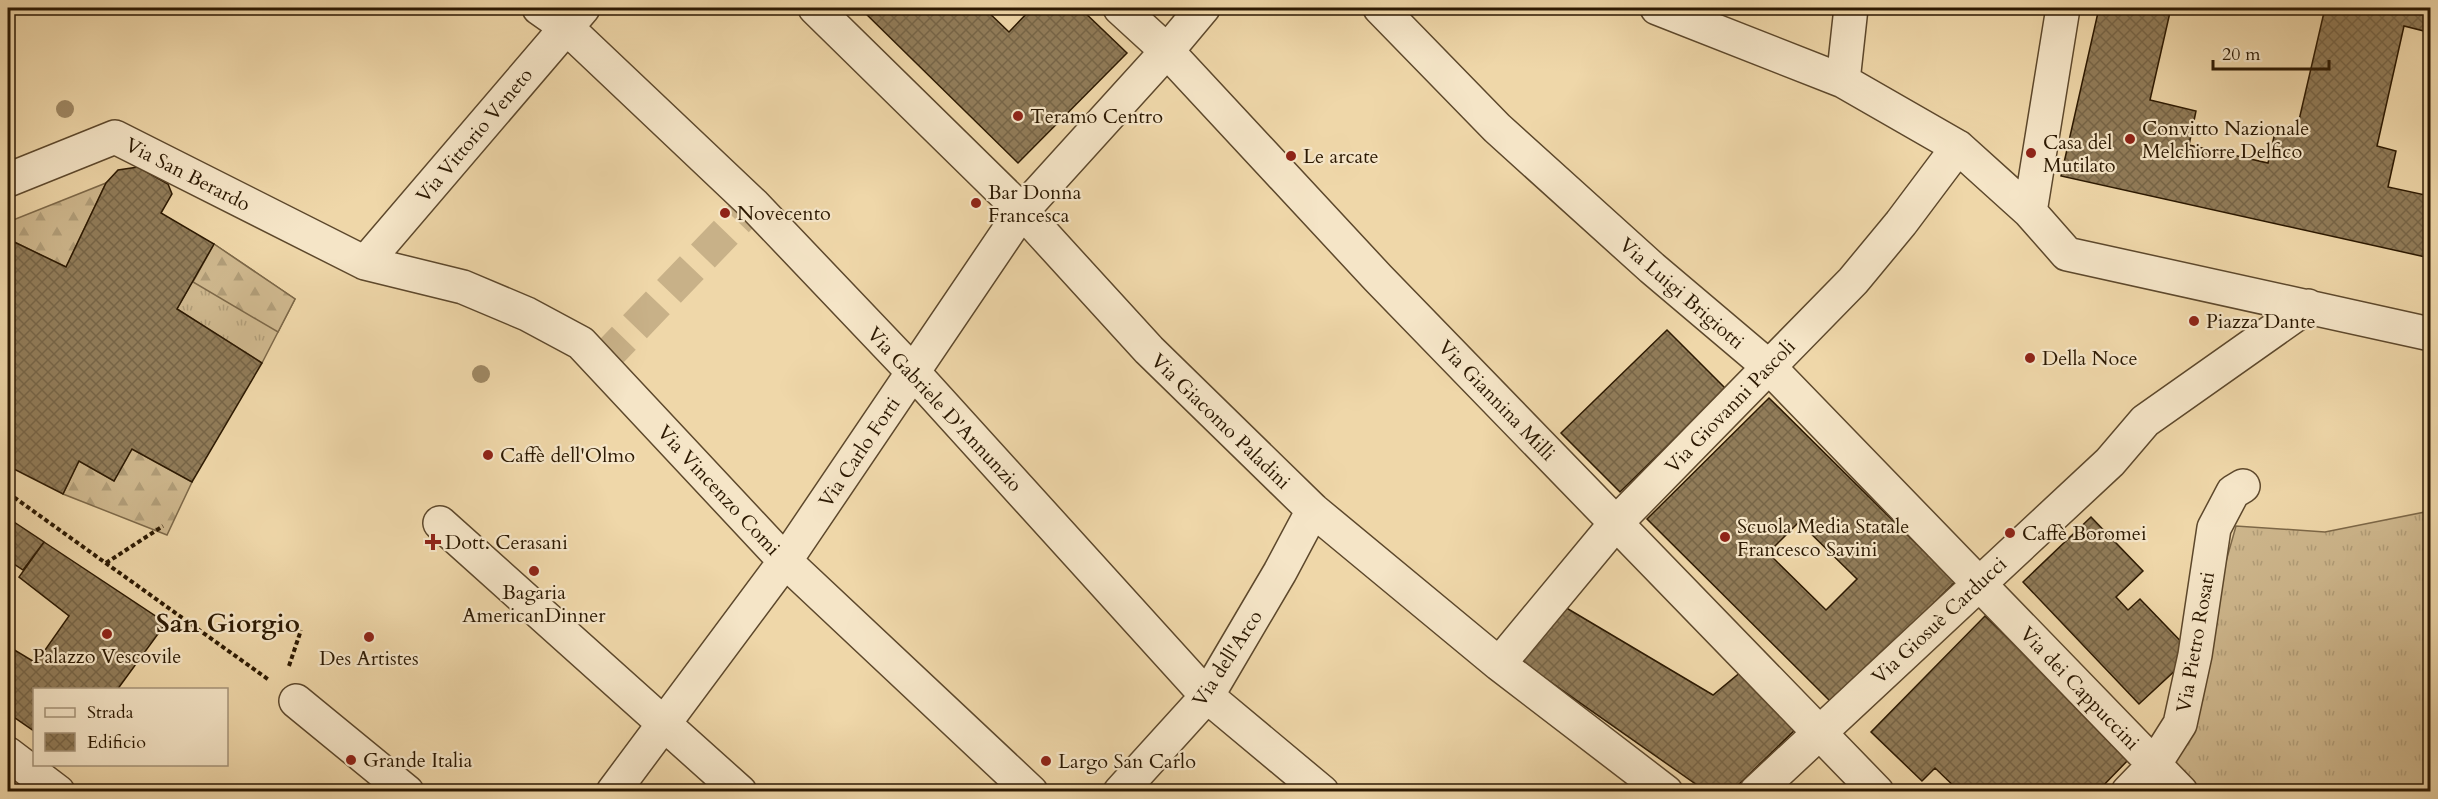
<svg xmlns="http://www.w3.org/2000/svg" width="2438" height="799" font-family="Cardo,serif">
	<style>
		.grass { fill: url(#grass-tufts); stroke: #7d6848; stroke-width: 1.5 }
		.forest { fill: url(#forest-firs); stroke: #7d6848; stroke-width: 1.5 }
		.building { fill: url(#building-cross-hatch); stroke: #2c1902; stroke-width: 1.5; fill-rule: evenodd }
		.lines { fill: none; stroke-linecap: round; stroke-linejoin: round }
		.street-tunnel { stroke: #c8b188; stroke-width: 33; stroke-dasharray: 33 16; stroke-linecap: butt }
		.street-casing { stroke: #5d482c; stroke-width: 36 }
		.path { stroke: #2c1902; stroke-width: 4; stroke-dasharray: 4.5 3; stroke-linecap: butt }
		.street { stroke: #f5e5c7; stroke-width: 33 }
		.tree { fill: #9f8864 }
		.poi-dot { fill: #8f2418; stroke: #f5e5c7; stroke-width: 2 }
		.labels { text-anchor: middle; stroke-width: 4.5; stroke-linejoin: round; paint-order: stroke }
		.poi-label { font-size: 20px; fill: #2c1902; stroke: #f5e5c7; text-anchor: start }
		.street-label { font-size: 20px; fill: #2c1902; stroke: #f5e5c7 }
		.district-label { font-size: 26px; font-weight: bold; fill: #2c1902; stroke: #f5e5c7 }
	</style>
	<defs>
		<pattern id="grass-tufts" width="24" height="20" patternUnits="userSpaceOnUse" patternTransform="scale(1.5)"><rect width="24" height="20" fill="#ceb78d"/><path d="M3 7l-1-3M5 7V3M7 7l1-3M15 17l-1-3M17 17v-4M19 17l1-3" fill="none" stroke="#b19d78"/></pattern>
		<pattern id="forest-firs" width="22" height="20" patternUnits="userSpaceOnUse" patternTransform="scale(1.5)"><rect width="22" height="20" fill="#ceb78d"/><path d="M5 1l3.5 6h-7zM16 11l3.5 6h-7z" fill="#b19d78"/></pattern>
		<pattern id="building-cross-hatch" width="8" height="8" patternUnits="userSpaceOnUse" patternTransform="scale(1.5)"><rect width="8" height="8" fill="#917c59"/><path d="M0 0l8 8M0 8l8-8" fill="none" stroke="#776547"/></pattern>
	</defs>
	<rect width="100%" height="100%" fill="#efd7a9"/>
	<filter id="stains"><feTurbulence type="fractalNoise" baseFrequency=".00333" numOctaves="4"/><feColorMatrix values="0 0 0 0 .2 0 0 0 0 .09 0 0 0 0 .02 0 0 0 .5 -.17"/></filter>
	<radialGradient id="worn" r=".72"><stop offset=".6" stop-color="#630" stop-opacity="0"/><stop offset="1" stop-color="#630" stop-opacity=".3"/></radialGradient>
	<!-- grass -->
	<path class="grass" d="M 214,244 L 295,299 L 262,363 L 177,309 Z
		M 2430,511 L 2430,791 L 2128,792 L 2180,724 L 2236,526 L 2325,532 Z"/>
	<!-- forest -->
	<path class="forest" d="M 106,183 L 66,267 L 8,239 L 8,222 Z
		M 214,244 L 295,299 L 278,332 L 193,282 Z
		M 132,449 L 192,482 L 167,535 L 63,494 L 79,461 L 114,481 Z"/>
	<!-- building -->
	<path class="building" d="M 860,8 L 984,8 L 1009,32 L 1032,8 L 1080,8 L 1127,53 L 1018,163 Z
		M 2099,8 L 2171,8 L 2150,100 L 2196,111 L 2189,145 L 2268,163 L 2276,128 L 2296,133 L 2325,8 L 2429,8 L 2424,31 L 2404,26 L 2377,146 L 2396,151 L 2388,187 L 2430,196 L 2430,258 L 2061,176 Z
		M 138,167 L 168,184 L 172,194 L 161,213 L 214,244 L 177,309 L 262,363 L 192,482 L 132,449 L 114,481 L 79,461 L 63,494 L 8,466 L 8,239 L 66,267 L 106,183 L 118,170 Z
		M 1667,330 L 1726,389 L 1620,492 L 1561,433 Z
		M 1769,398 L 1955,582 L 1833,704 L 1647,519 ZM 1799,522 L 1857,579 L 1826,610 L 1768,553 Z
		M 2091,517 L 2143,571 L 2116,597 L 2128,610 L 2140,599 L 2193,654 L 2139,704 L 2023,582 Z
		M 8,518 L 44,542 L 23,570 L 8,560 Z
		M 44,542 L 166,623 L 117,690 L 34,690 L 34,731 L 8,713 L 8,646 L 36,663 L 69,616 L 19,577 Z
		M 1558,603 L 1713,695 L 1742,671 L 1798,727 L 1731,792 L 1707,792 L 1519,660 Z
		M 1985,616 L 2131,757 L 2097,792 L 1960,792 L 1935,768 L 1922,781 L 1871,732 Z"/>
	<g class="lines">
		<!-- street-tunnel -->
		<path class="street-tunnel" d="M 601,362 L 753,204"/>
		<defs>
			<path id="street" d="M 539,8 L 566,27 L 753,204 L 913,372 L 1207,696 L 1322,792
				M 815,8 L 1022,211 L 1149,350 L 1313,510 L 1499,664 L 1666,792
				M 1120,8 L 1167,51 L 1378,278 L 1877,792
				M 1380,8 L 1497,128 L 1652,268 L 1769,367 L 2181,792
				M 1657,8 L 1843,81 L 1958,147 L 2030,212 L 2067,254 L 2430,334
				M 1843,81 L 1851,8
				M 8,180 L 115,137 L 365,263 L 463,287 L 527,314 L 581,343 L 785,561 L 1031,792
				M 2030,212 L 2063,8
				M 365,263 L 583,8
				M 440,523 L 740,792
				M 1499,664 L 1616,523 L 1853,281 L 1901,223 L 1958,147
				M 296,701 L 407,792
				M 8,754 L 58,792
				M 613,792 L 785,561 L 1022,211 L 1167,51 L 1203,8
				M 1120,792 L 1207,696 L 1280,572 L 1313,510
				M 1756,792 L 2110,462 L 2145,421 L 2308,306
				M 2128,792 L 2154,765 L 2180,724 L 2195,655 L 2214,528 L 2233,492 L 2243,486"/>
		</defs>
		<!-- street casing -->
		<use href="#street" class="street-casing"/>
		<!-- path -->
		<path class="path" d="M 8,493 L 269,680
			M 106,563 L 163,526
			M 289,666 L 301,630"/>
		<!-- street -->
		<use href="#street" class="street"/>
	</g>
	<!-- trees -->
	<g class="tree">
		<circle cx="65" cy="109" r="9"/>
		<circle cx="481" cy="374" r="9"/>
	</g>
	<!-- markers -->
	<g class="poi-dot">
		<circle cx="1018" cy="116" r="6"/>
		<circle cx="2130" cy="139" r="6"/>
		<circle cx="2031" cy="153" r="6"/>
		<circle cx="1291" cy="156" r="6"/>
		<circle cx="976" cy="203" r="6"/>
		<circle cx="725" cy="213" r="6"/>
		<circle cx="2194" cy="321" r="6"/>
		<circle cx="2030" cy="358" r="6"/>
		<circle cx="488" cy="455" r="6"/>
		<circle cx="2010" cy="533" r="6"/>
		<circle cx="1725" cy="537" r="6"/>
		<path d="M430 533h6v6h6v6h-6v6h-6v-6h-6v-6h6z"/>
		<circle cx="534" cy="571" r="6"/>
		<circle cx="107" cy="634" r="6"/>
		<circle cx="369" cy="637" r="6"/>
		<circle cx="351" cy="760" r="6"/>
		<circle cx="1046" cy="761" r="6"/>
	</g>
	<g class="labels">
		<!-- poi labels -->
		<g class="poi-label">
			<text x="1030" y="123">Teramo Centro</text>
			<text x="2142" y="135">Convitto Nazionale<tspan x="2142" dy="23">Melchiorre Delfico</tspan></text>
			<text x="2043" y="149">Casa del<tspan x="2043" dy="23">Mutilato</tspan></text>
			<text x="1303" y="163">Le arcate</text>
			<text x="988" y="199">Bar Donna<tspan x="988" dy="23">Francesca</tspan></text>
			<text x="737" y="220">Novecento</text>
			<text x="2206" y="328">Piazza Dante</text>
			<text x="2042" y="365">Della Noce</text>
			<text x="500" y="462">Caffè dell'Olmo</text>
			<text x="1737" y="533">Scuola Media Statale<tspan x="1737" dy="23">Francesco Savini</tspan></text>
			<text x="2022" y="540">Caffè Boromei</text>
			<text x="445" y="549">Dott. Cerasani</text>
			<text x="534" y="599" text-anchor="middle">Bagaria<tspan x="534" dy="23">AmericanDinner</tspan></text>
			<text x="107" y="663" text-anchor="middle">Palazzo Vescovile</text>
			<text x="369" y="665" text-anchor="middle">Des Artistes</text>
			<text x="363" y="767">Grande Italia</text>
			<text x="1058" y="768">Largo San Carlo</text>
		</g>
		<!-- street labels -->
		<g class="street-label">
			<text transform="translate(474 135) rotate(-50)" y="7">Via Vittorio Veneto</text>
			<text transform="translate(188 174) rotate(27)" y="7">Via San Berardo</text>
			<text transform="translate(1682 293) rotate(41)" y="7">Via Luigi Brigiotti</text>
			<text transform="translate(1497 400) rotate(46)" y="7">Via Giannina Milli</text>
			<text transform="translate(1730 406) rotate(-46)" y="7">Via Giovanni Pascoli</text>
			<text transform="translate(945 409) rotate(47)" y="7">Via Gabriele D'Annunzio</text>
			<text transform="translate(1221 421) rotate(44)" y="7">Via Giacomo Paladini</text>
			<text transform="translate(859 452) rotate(-56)" y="7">Via Carlo Forti</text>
			<text transform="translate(719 490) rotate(47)" y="7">Via Vincenzo Comi</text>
			<text transform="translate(1939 620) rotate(-43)" y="7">Via Giosuè Carducci</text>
			<text transform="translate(2195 642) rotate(-80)" y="7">Via Pietro Rosati</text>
			<text transform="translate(1227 658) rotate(-57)" y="7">Via dell'Arco</text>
			<text transform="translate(2080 688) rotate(46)" y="7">Via dei Cappuccini</text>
		</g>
		<!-- district labels -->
		<g class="district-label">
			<text x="228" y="632">San Giorgio</text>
		</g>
	</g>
	<!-- margin -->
	<rect width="2438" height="799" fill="none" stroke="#efd7a9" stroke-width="30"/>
	<rect x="9" y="9" width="2420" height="781" fill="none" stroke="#2c1902" stroke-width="3"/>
	<rect x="15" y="15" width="2408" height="769" fill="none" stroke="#2c1902" stroke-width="1.5"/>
	<!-- legend -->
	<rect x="33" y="688" width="195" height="78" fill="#f5e5c7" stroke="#a59378" stroke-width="1.5"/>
	<rect x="45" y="708" width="30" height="9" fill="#f5e5c7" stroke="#a59378" stroke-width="1.5"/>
	<text x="87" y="718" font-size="18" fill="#2c1902">Strada</text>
	<rect x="45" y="733" width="30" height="18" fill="url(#building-cross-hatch)" stroke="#a59378" stroke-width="1.5"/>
	<text x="87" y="748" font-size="18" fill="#2c1902">Edificio</text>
	<!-- scale -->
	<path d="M2213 60v9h116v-9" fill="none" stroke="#2c1902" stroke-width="3"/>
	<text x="2222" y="60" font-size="18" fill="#2c1902" stroke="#f5e5c7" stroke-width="4.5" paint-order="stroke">20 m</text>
	<rect width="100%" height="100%" filter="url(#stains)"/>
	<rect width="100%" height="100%" fill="url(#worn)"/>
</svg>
